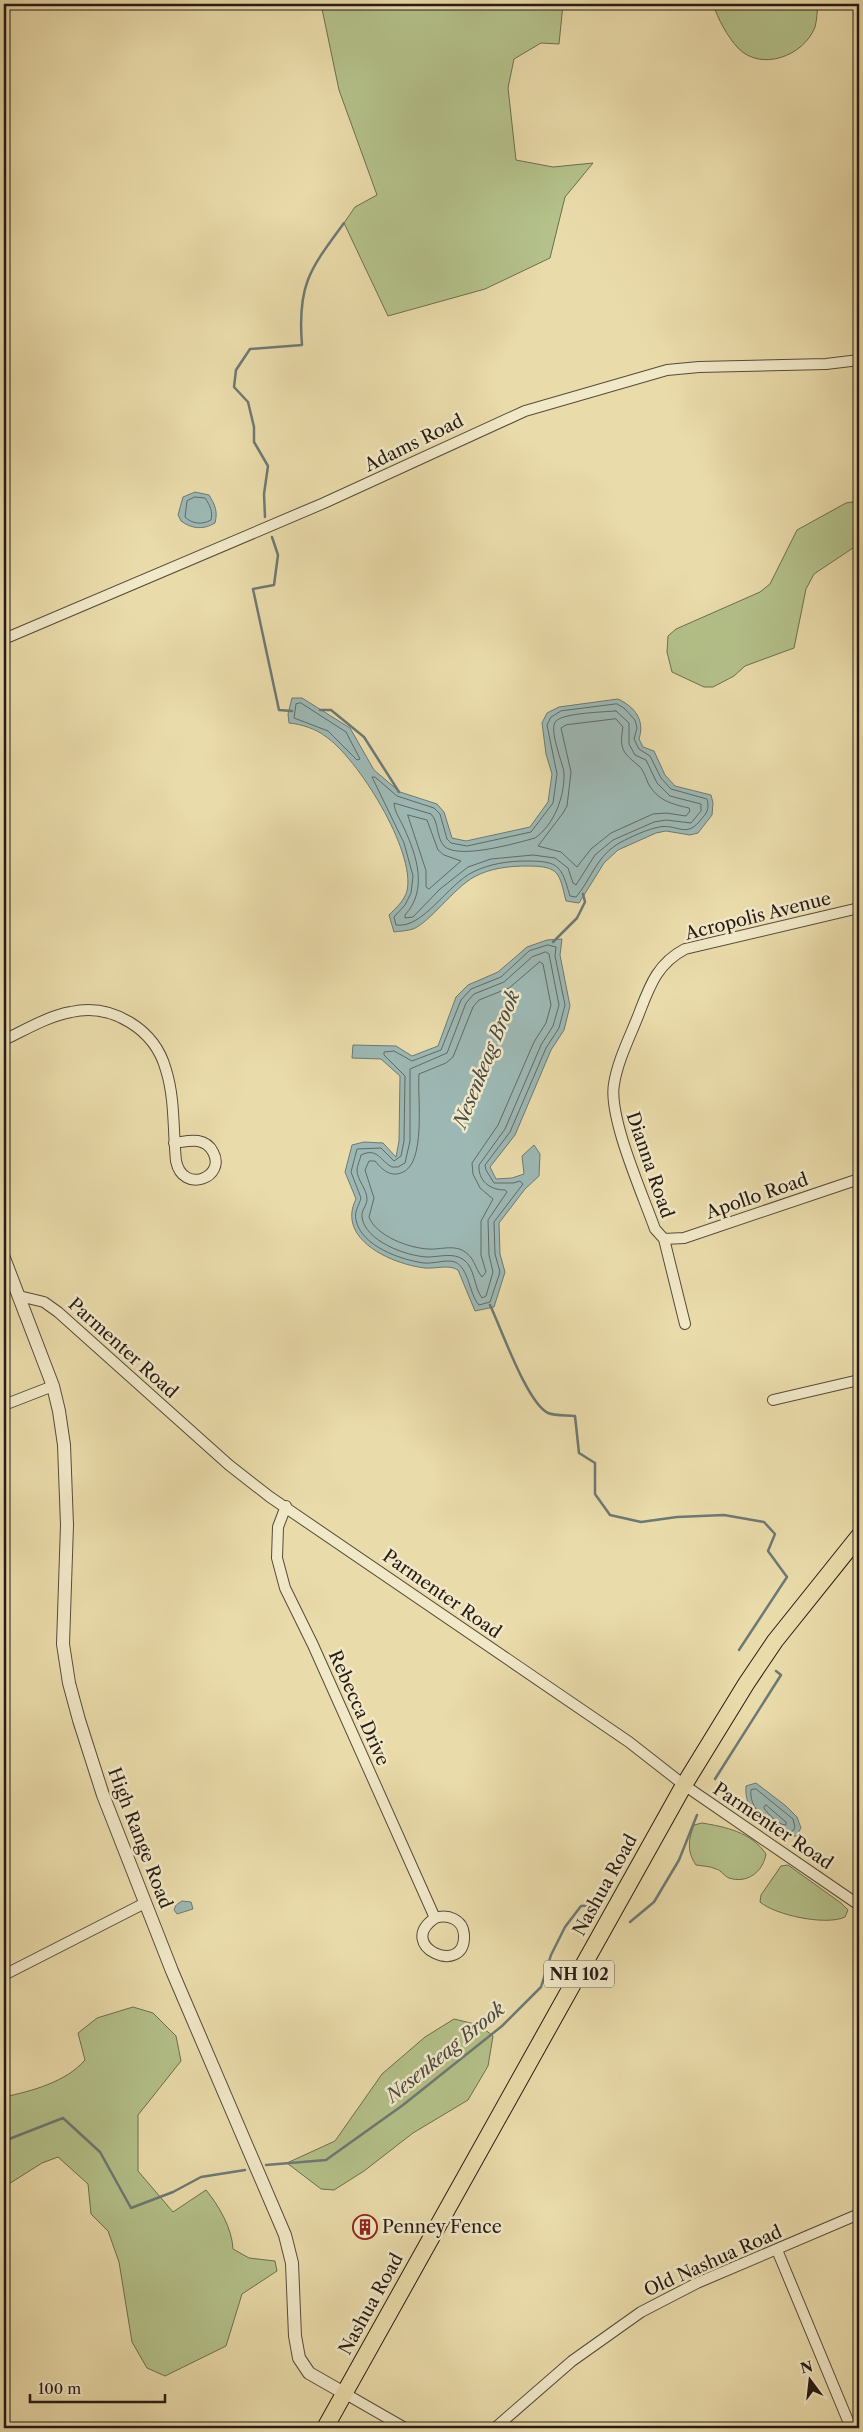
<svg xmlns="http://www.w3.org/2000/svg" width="863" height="2432" font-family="'Libre Caslon Text',serif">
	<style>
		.green { fill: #b4c18a; stroke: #6d6e4f }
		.water { fill: #9db8b4; stroke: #6d7974 }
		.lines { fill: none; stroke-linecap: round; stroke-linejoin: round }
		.shore { stroke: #626a64; stroke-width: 1 }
		.stream { stroke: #6d7974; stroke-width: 2.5 }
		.minor-casing { stroke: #574b3a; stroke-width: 12 }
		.tertiary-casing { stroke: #574b3a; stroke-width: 14 }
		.primary-casing { stroke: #261b14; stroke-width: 18 }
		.minor { stroke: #f1e8c8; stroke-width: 10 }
		.tertiary { stroke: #f1e8c8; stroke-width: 12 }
		.primary { stroke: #eadbaa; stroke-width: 16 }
		.labels { text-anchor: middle; stroke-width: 5; stroke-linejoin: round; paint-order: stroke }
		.shield { fill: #f1e8c8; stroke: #63584a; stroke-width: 1 }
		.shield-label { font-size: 16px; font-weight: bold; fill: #261b14 }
		.street-label { font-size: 18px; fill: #261b14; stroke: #f1e8c8 }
		.poi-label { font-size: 18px; fill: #261b14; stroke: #f1e8c8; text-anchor: start }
		.water-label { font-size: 19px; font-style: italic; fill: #4a4a44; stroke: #f1e8c8 }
	</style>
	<rect width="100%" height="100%" fill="#eadbaa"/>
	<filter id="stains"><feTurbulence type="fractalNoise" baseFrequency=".004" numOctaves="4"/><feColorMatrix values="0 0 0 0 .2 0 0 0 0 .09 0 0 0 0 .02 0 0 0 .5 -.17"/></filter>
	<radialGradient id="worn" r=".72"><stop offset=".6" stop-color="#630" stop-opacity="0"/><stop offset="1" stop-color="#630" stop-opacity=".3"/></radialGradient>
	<!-- green -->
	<path class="green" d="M 321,4 L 563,4 L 559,44 L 541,43 L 514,59 L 508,88 L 516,160 L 553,167 L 593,163 L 565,197 L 550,258 L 485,289 L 388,316 L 344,223 L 355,207 L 377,195 L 339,90 Z
		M 713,4 L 818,4 C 817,11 817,20 815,27 C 804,56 761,72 738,48 C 727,36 718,19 713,4 Z
		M 859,501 L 859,544 L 814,574 L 806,589 L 794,648 L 745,666 L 734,676 L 713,687 L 704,687 L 672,672 L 667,652 L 668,636 L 676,629 L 760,592 L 770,584 L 797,530 L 846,503 Z
		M 702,1823 C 726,1827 751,1832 766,1854 C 763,1872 747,1884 729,1878 C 724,1876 721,1870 716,1869 C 710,1866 702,1866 696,1865 C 687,1852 688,1840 694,1825 Z
		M 788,1865 L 841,1903 L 848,1910 L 845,1917 C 826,1926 775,1915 760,1902 L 761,1895 L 781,1866 Z
		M 133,2007 L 153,2013 L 176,2036 L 181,2061 L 138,2115 L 138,2171 L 173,2212 L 206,2190 C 219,2206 232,2228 233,2249 L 249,2258 L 275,2261 L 277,2271 L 242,2294 L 226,2346 L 165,2376 L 147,2368 L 132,2342 L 119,2262 L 108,2231 L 91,2214 L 88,2184 L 58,2157 L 42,2163 L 4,2187 L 4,2097 C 32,2091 66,2082 85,2060 L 78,2033 L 97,2018 Z
		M 454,2019 L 479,2025 L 493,2036 L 488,2066 L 468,2100 L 413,2133 L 364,2171 L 334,2190 L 321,2189 L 287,2163 L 335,2141 L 382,2074 L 425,2037 Z"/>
	<!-- water -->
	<path class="water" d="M 195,492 L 209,495 C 215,505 218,511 215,523 C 203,530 192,529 181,521 L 178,515 L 183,497 Z
		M 292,698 L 302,698 L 350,728 L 374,770 L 400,792 L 437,804 L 444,812 L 452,838 L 466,841 L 530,827 L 548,802 L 552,774 L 546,754 L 542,723 L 547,713 L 559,707 L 618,699 C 635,707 645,720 639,739 L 643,747 L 654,751 L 665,775 L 675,786 L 711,795 L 713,803 L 712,815 L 698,833 L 690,835 L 666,831 L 656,833 L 618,850 L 604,863 L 579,903 L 566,901 C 559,873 560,866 527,866 C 510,866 490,868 474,877 C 454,888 429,923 413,929 C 407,931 400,931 394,932 L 389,915 C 396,908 404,901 407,891 C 416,851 357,757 325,736 C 316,729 301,724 289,723 L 288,714 Z
		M 562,939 L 560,955 L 570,1006 L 564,1030 L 551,1050 L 515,1135 L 490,1167 L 496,1179 L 512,1178 L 524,1174 L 522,1156 L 534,1145 L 540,1154 L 539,1176 L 525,1189 L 499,1223 L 500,1254 L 505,1272 L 494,1307 L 475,1311 L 458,1270 C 448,1264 437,1269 425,1268 C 391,1264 336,1239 356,1199 L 345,1172 L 352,1145 L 364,1142 L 383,1143 L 396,1157 L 399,1141 L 400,1076 L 381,1059 L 352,1058 L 353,1045 L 396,1046 L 412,1056 L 438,1046 L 456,997 L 468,985 L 498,972 L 527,947 L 547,940 Z
		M 756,1783 L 786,1806 L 797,1817 L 801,1828 L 796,1836 L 782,1838 C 762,1826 744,1810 746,1786 Z
		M 182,1901 L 191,1902 L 193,1909 L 177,1914 L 174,1910 L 176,1905 Z"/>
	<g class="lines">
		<!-- shore -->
		<path class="shore" d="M 195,497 L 205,498 C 210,505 213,512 211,520 C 202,525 192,524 185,517 L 187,501 Z
			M 301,703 L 346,732 L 360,759 L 357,760 L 328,731 L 294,718 L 296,704 Z
			M 617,704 L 624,708 L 635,720 L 637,728 L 634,739 L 639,749 L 650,756 L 661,778 L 671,789 L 707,799 C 709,806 708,812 703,817 C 685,842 678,821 655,828 C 643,831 626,839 616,845 C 596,858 590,881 576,897 L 570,896 C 561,866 560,861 526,861 C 508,861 489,864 473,872 C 448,884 423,929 396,925 L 394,917 L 405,905 L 411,893 L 413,876 L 404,843 L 372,777 L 375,777 L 397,796 L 434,808 L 440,814 L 447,839 L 451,843 L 467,846 L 531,832 L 553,803 L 557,774 L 547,725 L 551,717 L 561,711 Z
			M 616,711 L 629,723 L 629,744 L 635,755 L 646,760 L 657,783 L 670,796 L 701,804 L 701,811 L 691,823 L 666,820 L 654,822 L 613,840 L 595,855 L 576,885 L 573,883 L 568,868 L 555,858 L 533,855 L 491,859 L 468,867 L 440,889 L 413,917 L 405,918 L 405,915 C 428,890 417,856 404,828 C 401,821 394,811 394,803 L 431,814 C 439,822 436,837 444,846 C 458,860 517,843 535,838 C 554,825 565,796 564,773 C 563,763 548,729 556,721 C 564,713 603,712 616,711 Z
			M 616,719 L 623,727 C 619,749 623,753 639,766 C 643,769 646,778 648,783 C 657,800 671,804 689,808 L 690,811 L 686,816 L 666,813 L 653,814 L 611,833 L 591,849 L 577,867 L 561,852 L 538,846 L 563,813 L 567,806 L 571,772 L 561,728 L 566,725 Z
			M 408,815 L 427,820 L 438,850 L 444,855 L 461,861 L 429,889 L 426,887 L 426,871 Z
			M 548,945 L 556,947 L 555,956 L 565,1005 L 559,1028 L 546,1048 L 510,1132 L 485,1165 L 486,1170 L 494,1183 L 513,1183 L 520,1181 L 523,1184 L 494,1222 L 495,1254 L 500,1272 L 490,1302 L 479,1305 C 469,1294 469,1268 455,1262 C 446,1259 434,1264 424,1263 C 401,1260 361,1246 356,1220 C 354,1211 359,1206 361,1198 L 351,1172 L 357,1149 L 381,1148 L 394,1161 L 401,1156 L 404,1141 L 405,1076 L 384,1055 L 384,1052 L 394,1051 L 412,1061 L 441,1050 L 461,1000 L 471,989 L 501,977 L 529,951 Z
			M 546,952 L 549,954 L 559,1005 L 553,1026 L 541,1045 L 505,1129 L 479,1165 C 478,1181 490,1190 505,1190 L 507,1192 L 488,1220 L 489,1255 L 493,1272 L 486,1296 L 482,1298 C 474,1288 475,1268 464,1260 C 453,1252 440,1257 427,1257 C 406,1256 365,1241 362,1217 C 361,1210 367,1206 367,1199 C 367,1189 357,1180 357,1170 C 357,1166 360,1160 361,1155 C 378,1147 380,1161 392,1167 L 398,1167 L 405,1163 L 410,1141 L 410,1069 L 447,1053 L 466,1003 L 474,994 L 504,982 L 532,957 Z
			M 540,962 L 543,964 L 551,1005 L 546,1023 L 534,1042 L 498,1125 L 472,1163 L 473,1174 L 480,1188 L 493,1199 L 481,1221 L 481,1255 L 486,1272 L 482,1277 C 474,1267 475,1257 462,1250 C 451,1245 439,1250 428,1249 C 409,1248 376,1236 369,1217 L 374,1198 L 365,1170 L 369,1161 L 375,1161 C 382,1169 389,1177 401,1173 C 427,1165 417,1096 419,1074 L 446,1063 L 453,1057 L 473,1007 L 479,1000 L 509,988 Z
			M 756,1789 L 793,1819 L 795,1827 L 793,1831 L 782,1832 C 769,1824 748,1808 751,1790 Z
			M 766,1805 L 786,1822 L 786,1825 C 778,1825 769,1815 764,1808 Z"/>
		<!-- stream -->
		<path class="stream" d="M 265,517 L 264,494 L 268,466 L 254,442 L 254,427 L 248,402 L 234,387 L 236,370 L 250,349 L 302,345 C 297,285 310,269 344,223
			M 272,537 L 278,555 L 274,585 L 253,589 L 279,710 L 292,711
			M 320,710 L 331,710 L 364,737 L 399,792
			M 553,942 L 577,918 L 585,902 L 583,894
			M 490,1305 C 501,1328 527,1403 548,1413 C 555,1416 568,1415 575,1416 L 579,1453 L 595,1463 L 595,1494 L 610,1515 L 641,1522 L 677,1517 L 724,1515 L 764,1522 L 775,1534 L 768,1551 L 787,1577 L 739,1650
			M 715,1779 L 781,1675 L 776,1671
			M 630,1922 L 654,1902 L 679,1860 L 697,1815
			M 4,2141 L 63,2118 L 100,2152 L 131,2208 L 173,2192 L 201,2177 L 245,2170
			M 266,2165 L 326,2160 L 403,2105 L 502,2026 L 541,1987 L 551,1955 L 565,1927 L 581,1906 L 594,1905"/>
		<defs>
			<path id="minor" d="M 4,639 L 324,503 L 525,411 L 667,370 L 699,367 L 826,364 L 859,360
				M 4,1040 C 25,1030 48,1016 71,1012 C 112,1003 155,1029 166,1070 C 175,1098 173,1132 176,1161 C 183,1195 227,1177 213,1152 C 210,1146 204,1142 198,1141 C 190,1140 182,1142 174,1143
				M 664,1239 L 655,1229 C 643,1195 608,1117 614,1084 C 618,1059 631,1035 640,1011 C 650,985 658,963 685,949 L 859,908
				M 664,1239 L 684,1238 L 859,1179
				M 664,1239 L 685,1324
				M 19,1296 L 44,1302 L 58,1312 L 229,1465 L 270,1497 L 629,1742 L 684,1785 L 859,1905
				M 773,1400 L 859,1380
				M 4,1405 L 53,1386
				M 286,1506 L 278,1527 L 277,1558 L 285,1588 L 313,1645 L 435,1918 C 394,1946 466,1978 464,1935 C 463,1919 448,1914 435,1918
				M 4,1975 L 145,1903
				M 777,2250 L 851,2428
				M 344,2393 L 405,2428
				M 495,2428 L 572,2361 L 641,2312 L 697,2283 L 859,2214"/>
			<path id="tertiary" d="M 4,1258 L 53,1386 L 59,1411 L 64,1445 L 67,1525 L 63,1644 L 69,1683 L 79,1720 L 103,1795 L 172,1971 L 285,2235 L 292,2263 L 295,2336 L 299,2358 L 309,2373 L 344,2393"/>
			<path id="primary" d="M 325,2428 L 684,1785 L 746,1684 L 775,1641 L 859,1536"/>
		</defs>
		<!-- minor casing -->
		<use href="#minor" class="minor-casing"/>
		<!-- tertiary casing -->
		<use href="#tertiary" class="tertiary-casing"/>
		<!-- primary casing -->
		<use href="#primary" class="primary-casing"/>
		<!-- minor -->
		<use href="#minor" class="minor"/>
		<!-- tertiary -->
		<use href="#tertiary" class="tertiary"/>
		<!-- primary -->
		<use href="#primary" class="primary"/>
	</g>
	<!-- icons -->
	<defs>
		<symbol id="building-ring" viewBox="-11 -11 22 22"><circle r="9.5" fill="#f1e8c8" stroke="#8f2418" stroke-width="1.5"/><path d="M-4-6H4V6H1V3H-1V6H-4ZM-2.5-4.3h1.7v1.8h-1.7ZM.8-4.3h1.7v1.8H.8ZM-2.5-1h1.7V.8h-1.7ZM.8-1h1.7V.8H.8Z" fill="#8f2418"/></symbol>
	</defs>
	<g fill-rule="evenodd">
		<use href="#building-ring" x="351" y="2213" width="28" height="28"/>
	</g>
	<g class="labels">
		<!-- shield labels -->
		<rect class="shield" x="544" y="1960.5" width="70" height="27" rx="4"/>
		<g class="shield-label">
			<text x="579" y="1980">NH 102</text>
		</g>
		<!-- street labels -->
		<g class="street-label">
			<text transform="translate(414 443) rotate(-26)" y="6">Adams Road</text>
			<text transform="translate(758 916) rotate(-14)" y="6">Acropolis Avenue</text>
			<text transform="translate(650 1165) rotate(71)" y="6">Dianna Road</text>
			<text transform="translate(757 1196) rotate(-19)" y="6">Apollo Road</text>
			<text transform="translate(123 1348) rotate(42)" y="6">Parmenter Road</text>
			<text transform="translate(442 1594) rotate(35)" y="6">Parmenter Road</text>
			<text transform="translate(359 1708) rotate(66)" y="6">Rebecca Drive</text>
			<text transform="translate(773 1826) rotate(34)" y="6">Parmenter Road</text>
			<text transform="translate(140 1838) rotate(69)" y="6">High Range Road</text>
			<text transform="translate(605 1885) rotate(-61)" y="6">Nashua Road</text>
			<text transform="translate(713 2261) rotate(-24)" y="6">Old Nashua Road</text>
			<text transform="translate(371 2304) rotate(-61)" y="6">Nashua Road</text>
		</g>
		<!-- poi labels -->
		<g class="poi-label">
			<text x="382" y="2233">Penney Fence</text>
		</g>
		<!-- water labels -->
		<g class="water-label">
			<text transform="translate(486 1059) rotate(-68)" y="7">Nesenkeag Brook</text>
			<text transform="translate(445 2052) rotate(-39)" y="7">Nesenkeag Brook</text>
		</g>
	</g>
	<!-- margin -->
	<rect width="863" height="2432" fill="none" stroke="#eadbaa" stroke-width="20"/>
	<rect x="5" y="5" width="853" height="2422" fill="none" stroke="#261b14" stroke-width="2.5"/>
	<rect x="10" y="10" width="843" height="2412" fill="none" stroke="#261b14"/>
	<!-- north arrow -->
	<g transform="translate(810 2380) rotate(345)" stroke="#f1e8c8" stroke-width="4" paint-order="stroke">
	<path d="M0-4L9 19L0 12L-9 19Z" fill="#261b14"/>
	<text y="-8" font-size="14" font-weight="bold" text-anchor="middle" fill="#261b14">N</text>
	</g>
	<!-- scale -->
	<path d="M30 2394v8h135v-8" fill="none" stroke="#261b14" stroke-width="2.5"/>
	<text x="38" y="2394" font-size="15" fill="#261b14" stroke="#f1e8c8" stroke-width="4" paint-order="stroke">100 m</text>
	<rect width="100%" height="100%" filter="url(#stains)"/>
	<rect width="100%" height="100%" fill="url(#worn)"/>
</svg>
